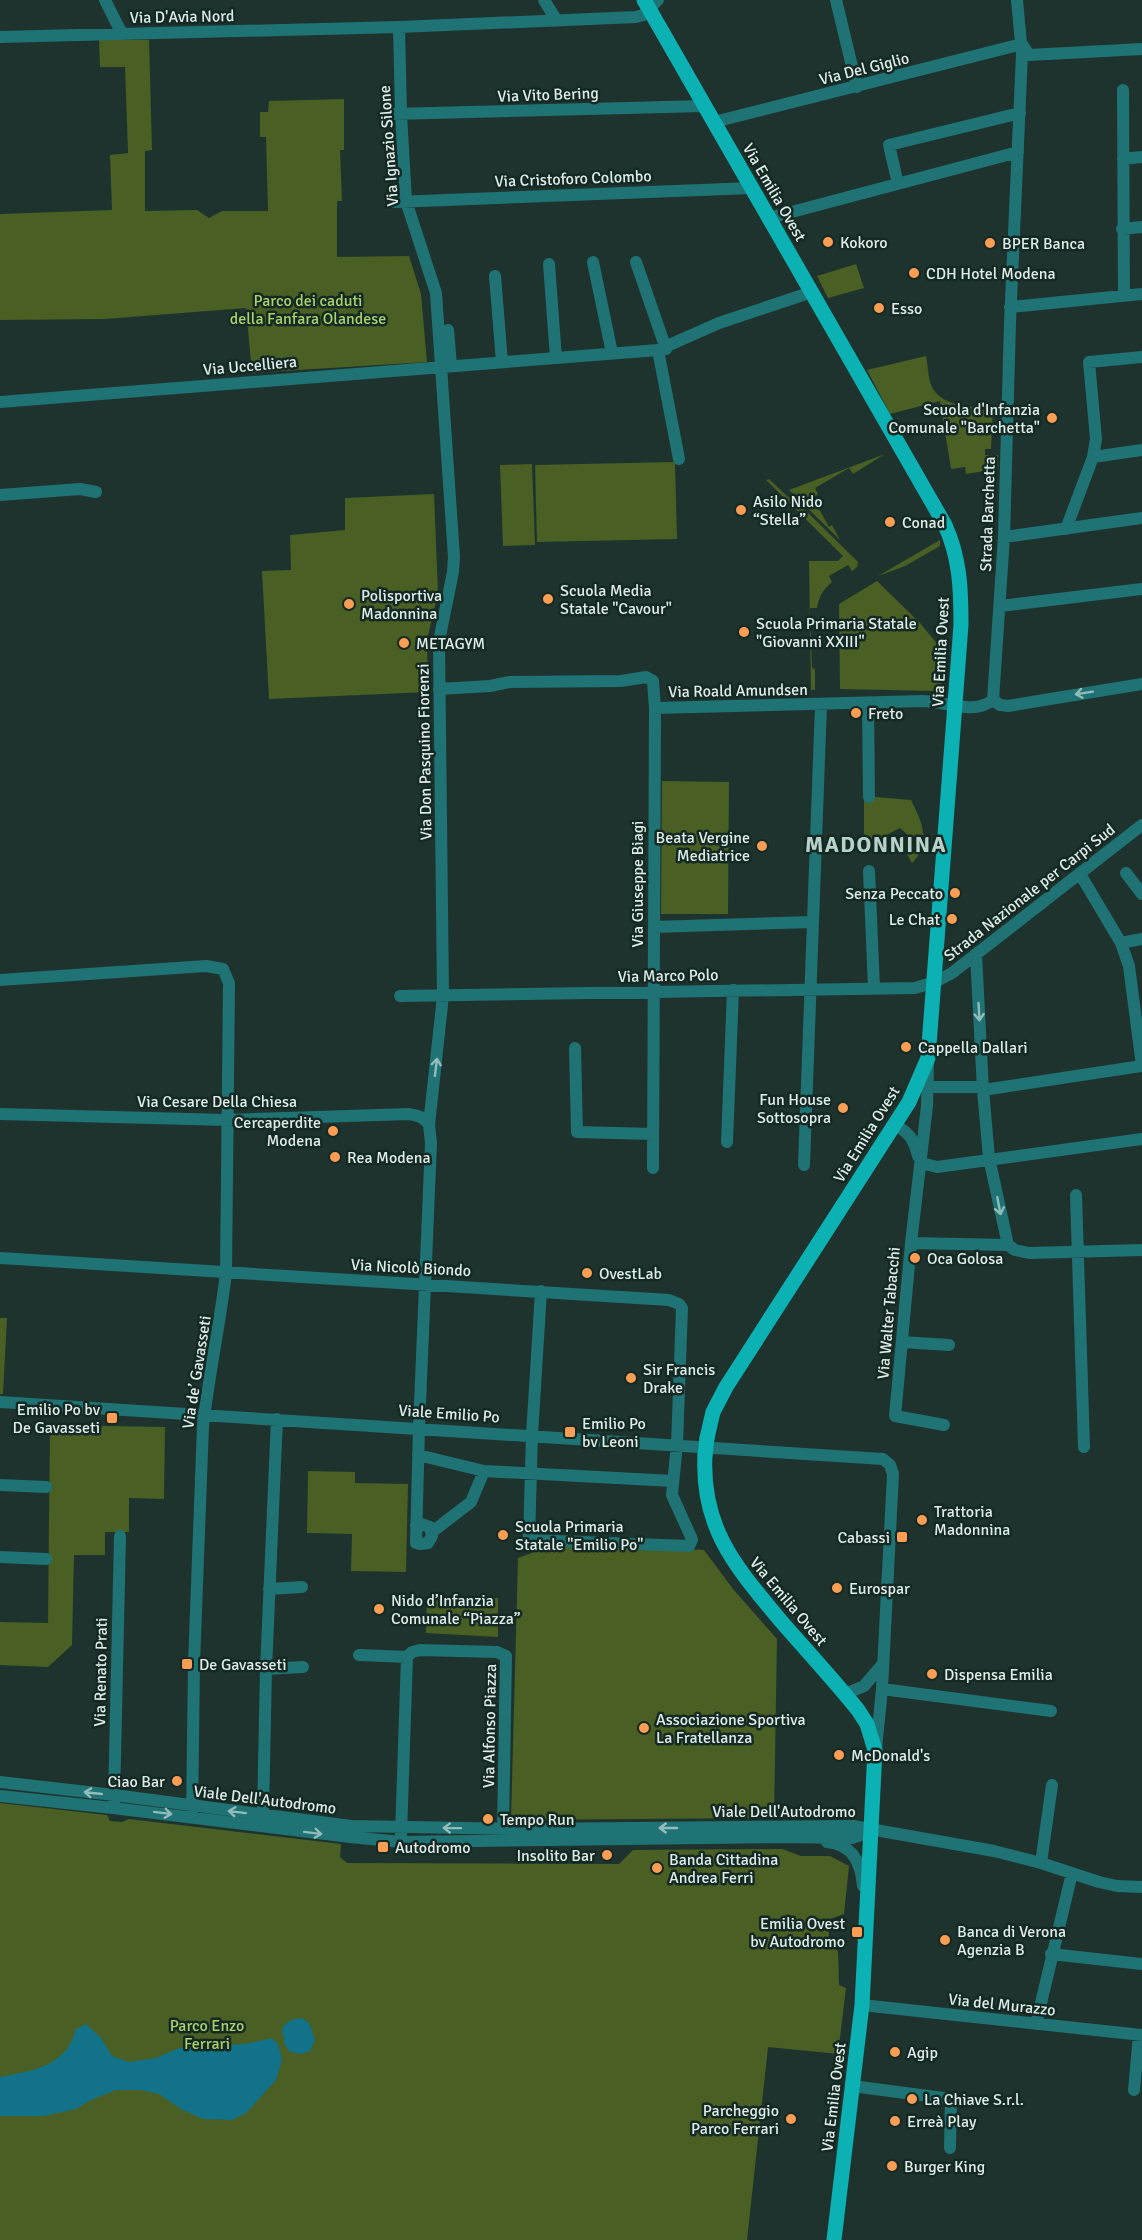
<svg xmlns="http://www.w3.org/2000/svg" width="1142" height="2240" font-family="Signika,sans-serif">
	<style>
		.green { fill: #495f24 }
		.water { fill: #12728a }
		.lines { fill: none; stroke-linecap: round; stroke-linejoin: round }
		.minor { stroke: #1f7374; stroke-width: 12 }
		.major { stroke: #0cb1b4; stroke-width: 15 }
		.major-bridge { stroke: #0cb1b4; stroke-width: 15 }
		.oneway { stroke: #92bcb9 }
		.poi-dot { fill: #fc9d54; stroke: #142923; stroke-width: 2 }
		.labels { text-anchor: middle; stroke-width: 5; stroke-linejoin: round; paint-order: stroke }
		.street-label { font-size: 16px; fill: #dfece7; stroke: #142923 }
		.poi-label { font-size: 16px; fill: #dfece7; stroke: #142923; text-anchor: start }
		.park-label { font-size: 16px; fill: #abd369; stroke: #142923 }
		.district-label { font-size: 22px; font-weight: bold; letter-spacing: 1.5px; fill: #b8d1c9; stroke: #142923 }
	</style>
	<rect width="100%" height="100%" fill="#1e332d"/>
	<!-- green -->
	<path class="green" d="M 99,40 L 149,40 L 152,150 L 145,151 L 145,211 L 197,210 L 209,218 L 222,211 L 268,211 L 266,137 L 260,137 L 260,112 L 268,112 L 269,101 L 344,99 L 344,150 L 340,150 L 342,201 L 337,201 L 337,257 L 409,256 L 421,294 L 427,362 L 252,373 L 246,308 L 105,319 L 0,320 L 0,214 L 112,210 L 110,155 L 128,153 L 125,67 L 100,67 Z
		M 856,264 L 864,288 L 828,298 L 817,276 Z
		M 926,356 C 928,365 928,377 931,385 C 940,407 973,407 993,408 L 991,449 L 985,449 L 985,455 L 998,455 L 997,469 L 966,474 L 965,467 L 951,469 L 940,401 L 890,414 L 867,370 Z
		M 885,454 L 853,474 L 849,468 L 815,488 L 818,494 L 813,498 L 829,527 L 832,525 L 840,540 L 789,490 Z
		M 675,462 L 677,539 L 537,542 L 535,465 Z
		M 532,464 L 535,545 L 503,546 L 500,465 Z
		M 769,479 L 788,497 L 793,498 L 858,562 L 857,567 L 852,571 L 848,565 L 829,576 L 832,582 C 823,590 819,596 817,608 L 810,608 L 812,668 L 815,669 L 815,690 L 811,690 L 809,561 L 838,561 L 843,556 L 766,480 Z
		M 434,494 L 438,593 L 427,640 L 428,692 L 269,699 L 262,571 L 291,570 L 290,535 L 345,530 L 345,498 Z
		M 940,540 L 940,546 L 905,566 L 878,576 Z
		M 877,581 L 920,623 L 943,651 L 942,683 L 935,691 L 840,689 L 839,604 Z
		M 662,781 L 729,782 L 728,914 L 661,914 Z
		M 864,796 L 911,800 C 922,822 932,843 912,863 L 903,847 L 903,842 L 909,836 L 900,828 L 867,845 L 864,837 Z
		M 0,1318 L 7,1318 L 3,1394 L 0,1394 Z
		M 50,1425 L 165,1427 L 164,1499 L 129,1498 L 129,1532 L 105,1532 L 105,1555 L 74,1555 L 72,1645 L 48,1667 L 0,1665 L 0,1622 L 48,1623 Z
		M 308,1471 L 355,1472 L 355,1483 L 408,1484 L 406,1572 L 351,1571 L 352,1534 L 307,1533 Z
		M 533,1540 L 704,1550 L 733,1589 L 777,1639 L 774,1818 L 511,1820 L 518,1558 L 532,1553 Z
		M 498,1598 L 498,1637 L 426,1633 L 427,1599 Z
		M 0,1803 L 107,1815 L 110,1821 L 122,1822 L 129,1819 L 341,1844 L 340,1857 L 347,1863 L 619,1864 L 633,1850 L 782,1849 L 801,1856 L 830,1856 L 849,1866 L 844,1914 L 830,1919 L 828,1944 L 838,1951 L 839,1985 L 846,1988 L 838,2054 L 768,2047 L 747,2240 L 0,2240 Z"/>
	<!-- water -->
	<path class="water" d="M 302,2018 L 309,2023 L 315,2040 L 310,2051 L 300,2054 L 289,2051 L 285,2045 L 282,2029 C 287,2021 292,2019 302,2018 Z
		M 86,2024 L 101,2038 L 112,2056 L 129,2062 L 156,2058 L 179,2048 L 205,2048 L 251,2043 L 272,2038 L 278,2044 L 282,2059 L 276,2080 L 246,2113 L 232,2120 L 203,2119 L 181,2109 L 159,2094 L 140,2090 L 116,2090 L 91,2100 L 76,2109 L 43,2116 L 0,2116 L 0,2077 C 33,2071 67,2066 76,2029 Z"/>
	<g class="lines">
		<!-- minor -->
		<path class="minor" d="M 105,0 L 122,34
			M 544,0 L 557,21
			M 836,0 L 857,87
			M 399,27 L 401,114 L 406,201 L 436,293 L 454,557 L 453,572 L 439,641 L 443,996 L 429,1125 L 431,1143 L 419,1428 L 416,1543 L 420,1544 L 428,1543 L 432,1536 L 430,1527 L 421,1524 L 416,1525
			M 0,37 L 399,27 L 636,17 L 643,15 L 658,0
			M 1123,90 L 1124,296
			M 392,114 L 705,106
			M 714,122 L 1022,44 L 1029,55 L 1142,49
			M 1123,159 L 1142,157
			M 898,184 L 889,145 L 1020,113
			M 395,202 L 752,188
			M 769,218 L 1018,152
			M 1122,229 L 1142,227
			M 593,262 L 612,353
			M 636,262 L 666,349
			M 549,264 L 556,358
			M 495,276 L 502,362
			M 1010,307 L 1142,294
			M 448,330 L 451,365
			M 658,350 L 679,459
			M 0,402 L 658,350 L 719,323 L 812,292
			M 1093,457 L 1142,450
			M 0,495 L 80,489 L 96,492
			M 1066,529 L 1093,457 L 1096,439 L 1089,362 L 1142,357
			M 1004,537 L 1142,518
			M 1000,606 L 1142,589
			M 439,689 L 490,686 L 510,682 L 621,681 L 646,677 L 653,681 L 655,708 L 653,1168
			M 993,700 L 1000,705 L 1008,706 L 1142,684
			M 868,703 L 869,797
			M 655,708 C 744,706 833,704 922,701 C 946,701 972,716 993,700 L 1004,537 L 1010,323 L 1022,54 L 1017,0
			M 869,871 L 874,988
			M 1126,873 L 1142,894
			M 1080,874 L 1121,943 L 1129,966 L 1142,1066
			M 654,927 L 812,922
			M 1121,943 L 1142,939
			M 0,980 L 206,966 L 223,969 L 229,983 L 226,1273 C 220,1324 209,1374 203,1426 L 194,1664 L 192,1817
			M 400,996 L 915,988 L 935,982 L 952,973 L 1142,825
			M 575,1048 L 577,1132 L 653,1134
			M 928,1061 L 927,1106 L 911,1243 L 895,1416 L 944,1425
			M 928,1087 L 983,1087
			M 983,1090 L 1142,1066
			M 0,1114 L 227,1120 L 409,1114 C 418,1116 423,1116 429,1125
			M 895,1125 C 910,1133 914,1140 918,1156
			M 727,1142 L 733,990
			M 921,1163 L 937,1167 L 1142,1139
			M 804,1165 L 821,705
			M 1076,1195 L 1084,1447
			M 911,1243 L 1008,1245 L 989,1158 L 983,1090 L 976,954
			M 1008,1245 L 1015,1250 L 1029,1253 L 1142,1250
			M 0,1258 C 223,1273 446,1285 669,1300 L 679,1304 L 682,1308 L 677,1444 L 672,1495 L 691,1537 L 692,1540 L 689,1546 L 529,1540 L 532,1435 L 541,1291
			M 902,1342 L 949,1345
			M 0,1402 L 883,1459 L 890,1465 L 893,1474 L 882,1689 L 876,1749
			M 418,1455 L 484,1471 L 673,1481
			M 0,1485 L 46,1487
			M 432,1532 L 471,1502 L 484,1471
			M 0,1557 L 46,1559
			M 269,1589 L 302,1587
			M 359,1655 L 407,1657 L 401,1835
			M 407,1657 L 412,1652 L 420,1650 L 497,1652 L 506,1656 L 503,1829
			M 266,1669 L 303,1667
			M 882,1689 L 1051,1711
			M 845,1694 L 864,1686 L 882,1665
			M 0,1782 L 114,1795 L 351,1826 L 527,1829 L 853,1826 L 994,1851 L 1041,1863 L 1099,1882 L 1117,1886 L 1142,1887
			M 0,1796 L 113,1808 L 350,1837 L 401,1842 L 780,1837 L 852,1838 L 872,1831
			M 114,1802 L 120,1536
			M 263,1815 L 266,1669 L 277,1419
			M 827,1842 C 852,1844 861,1862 863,1886
			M 1041,1863 L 1052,1785
			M 1051,1954 L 1142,1964
			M 862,2005 L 1142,2035
			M 1036,2024 L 1072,1873
			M 852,2086 L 951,2099 L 950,2148
			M 1134,2090 L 1139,2035"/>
		<!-- major -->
		<path class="major" d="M 644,0 L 945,525 C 960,558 961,589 961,625 L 928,1058 L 909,1102 L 726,1387 L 713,1412 L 707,1438
			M 705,1455 C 701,1528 736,1567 780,1620 C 806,1650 833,1679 858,1710 L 867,1724 L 875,1750 L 862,2005 L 834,2240"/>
		<!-- major-bridge -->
		<path class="major-bridge" d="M 705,1455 L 707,1438"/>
	</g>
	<!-- one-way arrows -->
	<defs><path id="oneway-shaft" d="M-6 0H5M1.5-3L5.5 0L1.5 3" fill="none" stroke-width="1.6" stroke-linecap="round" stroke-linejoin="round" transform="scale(1.5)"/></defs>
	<g class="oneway">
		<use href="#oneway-shaft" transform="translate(1084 693) rotate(171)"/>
		<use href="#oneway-shaft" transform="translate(979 1012) rotate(87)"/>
		<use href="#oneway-shaft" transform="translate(436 1067) rotate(-83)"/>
		<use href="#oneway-shaft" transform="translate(999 1206) rotate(79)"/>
		<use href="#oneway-shaft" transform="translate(93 1793) rotate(-174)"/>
		<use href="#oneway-shaft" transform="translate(237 1812) rotate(-173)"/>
		<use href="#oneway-shaft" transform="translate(163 1813) rotate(7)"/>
		<use href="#oneway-shaft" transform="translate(452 1828) rotate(-179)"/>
		<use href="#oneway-shaft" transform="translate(668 1828) rotate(180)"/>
		<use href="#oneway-shaft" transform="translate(313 1833) rotate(7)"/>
	</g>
	<!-- markers -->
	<g class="poi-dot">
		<circle cx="828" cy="242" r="6"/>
		<circle cx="990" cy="243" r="6"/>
		<circle cx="914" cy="273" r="6"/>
		<circle cx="879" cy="308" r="6"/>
		<circle cx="1052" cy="418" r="6"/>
		<circle cx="741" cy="510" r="6"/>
		<circle cx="890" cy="522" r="6"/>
		<circle cx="548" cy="599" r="6"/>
		<circle cx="349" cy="604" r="6"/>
		<circle cx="744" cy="632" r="6"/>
		<circle cx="404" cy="643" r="6"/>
		<circle cx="856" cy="713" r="6"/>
		<circle cx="762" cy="846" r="6"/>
		<circle cx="955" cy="893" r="6"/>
		<circle cx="952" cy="919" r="6"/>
		<circle cx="906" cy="1047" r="6"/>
		<circle cx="843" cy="1108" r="6"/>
		<circle cx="333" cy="1131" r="6"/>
		<circle cx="335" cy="1157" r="6"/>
		<circle cx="915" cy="1258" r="6"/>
		<circle cx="587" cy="1273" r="6"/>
		<circle cx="631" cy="1378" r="6"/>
		<rect x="106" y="1412" width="12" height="12" rx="3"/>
		<rect x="564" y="1426" width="12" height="12" rx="3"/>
		<circle cx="922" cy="1520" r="6"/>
		<circle cx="503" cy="1535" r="6"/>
		<rect x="896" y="1531" width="12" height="12" rx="3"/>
		<circle cx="837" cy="1588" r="6"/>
		<circle cx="379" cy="1609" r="6"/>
		<rect x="181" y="1658" width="12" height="12" rx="3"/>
		<circle cx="932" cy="1674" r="6"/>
		<circle cx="644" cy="1728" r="6"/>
		<circle cx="839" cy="1755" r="6"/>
		<circle cx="177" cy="1781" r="6"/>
		<circle cx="488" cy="1819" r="6"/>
		<rect x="377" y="1841" width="12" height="12" rx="3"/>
		<circle cx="607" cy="1855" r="6"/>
		<circle cx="657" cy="1868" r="6"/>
		<rect x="851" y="1926" width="12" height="12" rx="3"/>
		<circle cx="945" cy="1940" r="6"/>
		<circle cx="895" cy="2052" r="6"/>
		<circle cx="912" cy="2099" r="6"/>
		<circle cx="791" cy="2119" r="6"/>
		<circle cx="895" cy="2121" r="6"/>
		<circle cx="892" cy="2166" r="6"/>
	</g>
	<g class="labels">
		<!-- street labels -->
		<g class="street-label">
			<text transform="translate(182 16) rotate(-1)" y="6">Via D'Avia Nord</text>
			<text transform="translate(864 68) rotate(-14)" y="6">Via Del Giglio</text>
			<text transform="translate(548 94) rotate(-2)" y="6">Via Vito Bering</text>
			<text transform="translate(388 146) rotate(-94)" y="6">Via Ignazio Silone</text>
			<text transform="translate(573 178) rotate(-2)" y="6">Via Cristoforo Colombo</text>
			<text transform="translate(775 192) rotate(60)" y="6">Via Emilia Ovest</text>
			<text transform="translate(250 365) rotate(-5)" y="6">Via Uccelliera</text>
			<text transform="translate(987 514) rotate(-88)" y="6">Strada Barchetta</text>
			<text transform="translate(940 652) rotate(-87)" y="6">Via Emilia Ovest</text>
			<text transform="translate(738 690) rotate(-1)" y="6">Via Roald Amundsen</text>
			<text transform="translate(424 752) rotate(-91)" y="6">Via Don Pasquino Fiorenzi</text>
			<text transform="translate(637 884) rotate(-90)" y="6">Via Giuseppe Biagi</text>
			<text transform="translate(1029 892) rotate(-38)" y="6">Strada Nazionale per Carpi Sud</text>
			<text transform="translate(668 975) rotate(-1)" y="6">Via Marco Polo</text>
			<text x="217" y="1107">Via Cesare Della Chiesa</text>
			<text transform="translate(866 1134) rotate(-58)" y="6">Via Emilia Ovest</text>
			<text transform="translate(411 1267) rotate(3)" y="6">Via Nicolò Biondo</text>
			<text transform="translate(888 1313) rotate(-85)" y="6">Via Walter Tabacchi</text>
			<text transform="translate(196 1372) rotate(-81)" y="6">Via de’ Gavasseti</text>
			<text transform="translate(449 1413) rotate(4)" y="6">Viale Emilio Po</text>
			<text transform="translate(789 1601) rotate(50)" y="6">Via Emilia Ovest</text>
			<text transform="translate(100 1672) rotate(-89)" y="6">Via Renato Prati</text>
			<text transform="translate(489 1726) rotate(-89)" y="6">Via Alfonso Piazza</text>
			<text transform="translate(265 1799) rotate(7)" y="6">Viale Dell'Autodromo</text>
			<text x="784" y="1817">Viale Dell'Autodromo</text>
			<text transform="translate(1002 2004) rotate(6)" y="6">Via del Murazzo</text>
			<text transform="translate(833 2097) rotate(-83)" y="6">Via Emilia Ovest</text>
		</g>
		<!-- poi labels -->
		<g class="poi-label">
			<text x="840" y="248">Kokoro</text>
			<text x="1002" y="249">BPER Banca</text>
			<text x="926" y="279">CDH Hotel Modena</text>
			<text x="891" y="314">Esso</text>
			<text x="1040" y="415" text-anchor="end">Scuola d'Infanzia<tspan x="1040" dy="18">Comunale "Barchetta"</tspan></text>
			<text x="753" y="507">Asilo Nido<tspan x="753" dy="18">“Stella”</tspan></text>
			<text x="902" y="528">Conad</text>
			<text x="560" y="596">Scuola Media<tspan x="560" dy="18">Statale "Cavour"</tspan></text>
			<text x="361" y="601">Polisportiva<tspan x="361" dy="18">Madonnina</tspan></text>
			<text x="756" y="629">Scuola Primaria Statale<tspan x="756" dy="18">"Giovanni XXIII"</tspan></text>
			<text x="416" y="649">METAGYM</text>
			<text x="868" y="719">Freto</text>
			<text x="750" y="843" text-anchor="end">Beata Vergine<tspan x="750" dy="18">Mediatrice</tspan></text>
			<text x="943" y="899" text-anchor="end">Senza Peccato</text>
			<text x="940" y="925" text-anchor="end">Le Chat</text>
			<text x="918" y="1053">Cappella Dallari</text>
			<text x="831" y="1105" text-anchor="end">Fun House<tspan x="831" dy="18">Sottosopra</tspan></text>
			<text x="321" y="1128" text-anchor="end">Cercaperdite<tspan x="321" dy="18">Modena</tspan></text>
			<text x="347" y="1163">Rea Modena</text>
			<text x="927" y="1264">Oca Golosa</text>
			<text x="599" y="1279">OvestLab</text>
			<text x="643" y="1375">Sir Francis<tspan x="643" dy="18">Drake</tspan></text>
			<text x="100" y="1415" text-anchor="end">Emilio Po bv<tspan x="100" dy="18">De Gavasseti</tspan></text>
			<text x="582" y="1429">Emilio Po<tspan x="582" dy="18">bv Leoni</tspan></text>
			<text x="934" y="1517">Trattoria<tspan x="934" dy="18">Madonnina</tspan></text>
			<text x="515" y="1532">Scuola Primaria<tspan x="515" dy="18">Statale "Emilio Po"</tspan></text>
			<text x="890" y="1543" text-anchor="end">Cabassi</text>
			<text x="849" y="1594">Eurospar</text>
			<text x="391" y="1606">Nido d’Infanzia<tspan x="391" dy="18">Comunale “Piazza”</tspan></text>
			<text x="199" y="1670">De Gavasseti</text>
			<text x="944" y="1680">Dispensa Emilia</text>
			<text x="656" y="1725">Associazione Sportiva<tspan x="656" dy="18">La Fratellanza</tspan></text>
			<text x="851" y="1761">McDonald's</text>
			<text x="165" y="1787" text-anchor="end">Ciao Bar</text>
			<text x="500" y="1825">Tempo Run</text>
			<text x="395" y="1853">Autodromo</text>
			<text x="595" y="1861" text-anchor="end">Insolito Bar</text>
			<text x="669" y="1865">Banda Cittadina<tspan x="669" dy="18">Andrea Ferri</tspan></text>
			<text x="845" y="1929" text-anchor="end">Emilia Ovest<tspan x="845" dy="18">bv Autodromo</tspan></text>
			<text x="957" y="1937">Banca di Verona<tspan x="957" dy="18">Agenzia B</tspan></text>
			<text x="907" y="2058">Agip</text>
			<text x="924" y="2105">La Chiave S.r.l.</text>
			<text x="779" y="2116" text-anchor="end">Parcheggio<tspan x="779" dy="18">Parco Ferrari</tspan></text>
			<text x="907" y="2127">Erreà Play</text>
			<text x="904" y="2172">Burger King</text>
		</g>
		<!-- park labels -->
		<g class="park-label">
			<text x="308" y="306">Parco dei caduti<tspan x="308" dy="18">della Fanfara Olandese</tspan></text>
			<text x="207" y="2031">Parco Enzo<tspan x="207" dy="18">Ferrari</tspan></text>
		</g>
		<!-- district labels -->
		<g class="district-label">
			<text x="876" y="852">MADONNINA</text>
		</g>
	</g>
</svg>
